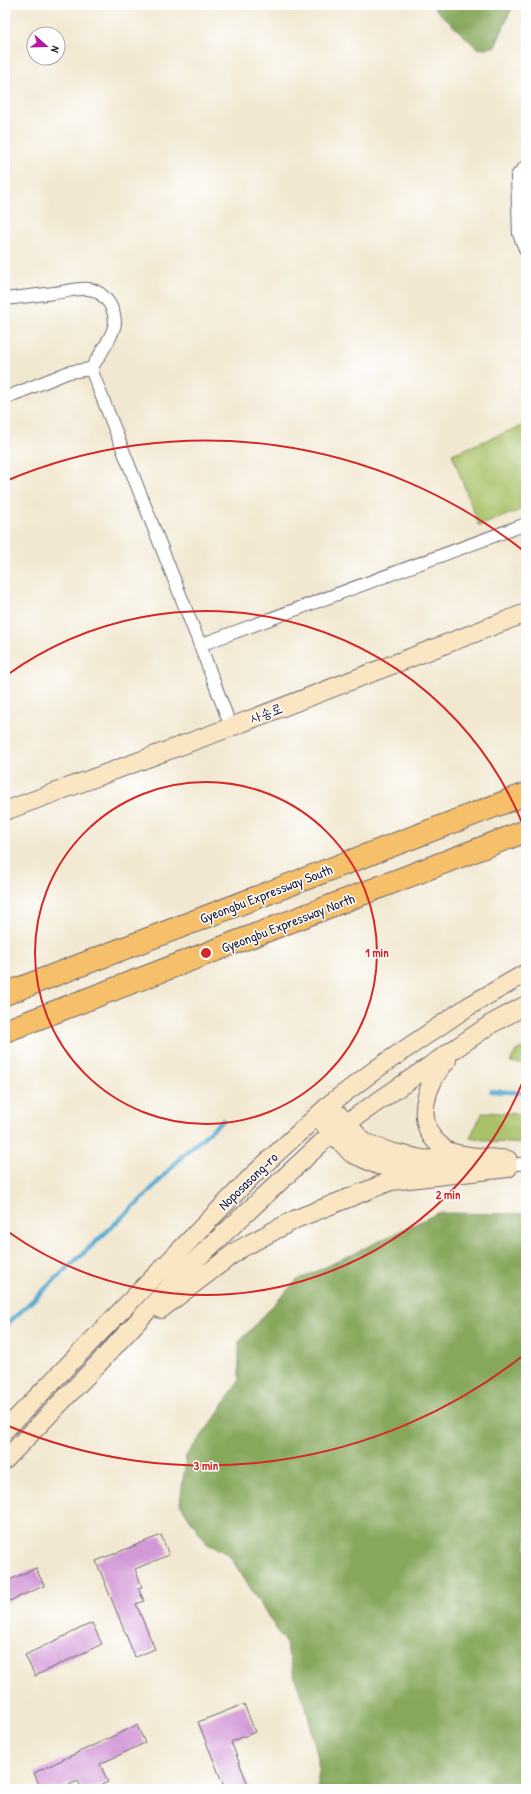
<svg xmlns="http://www.w3.org/2000/svg" width="531" height="1794" font-family="'Patrick Hand','Poor Story',sans-serif">
	<style>
		.green { fill: #a8c167; stroke: #657251 }
		.forest { fill: #86a75c; stroke: #54644c }
		.lines { fill: none; stroke-linecap: round; stroke-linejoin: round }
		.stream { stroke: #57acd3; stroke-width: 4.5 }
		.building { fill: #d399d7 }
		.minor-casing { stroke: #6b6770; stroke-width: 14 }
		.secondary-casing { stroke: #6b6770; stroke-width: 20 }
		.motorway-casing { stroke: #6b6770; stroke-width: 24 }
		.minor { stroke: #fff; stroke-width: 12 }
		.secondary { stroke: #fbe6c4; stroke-width: 18 }
		.motorway { stroke: #f6c06b; stroke-width: 22 }
		.ring { fill: none; stroke: #d62828; stroke-width: 2 }
		.labels { text-anchor: middle; stroke-width: 3; stroke-linejoin: round; paint-order: stroke }
		.street-label { font-size: 14px; fill: #22223b; stroke: #fff }
		.centre { fill: #d62828; stroke: #fff; stroke-width: 2 }
		.ring-label { font-size: 12px; text-anchor: middle; font-weight: bold; fill: #d62828; stroke: #fff; stroke-width: 3; stroke-linejoin: round; paint-order: stroke }
	</style>
	<rect width="100%" height="100%" fill="#fff"/>
	<filter id="ink" filterUnits="userSpaceOnUse"><feTurbulence type="fractalNoise" baseFrequency=".025" numOctaves="2"/><feDisplacementMap in="SourceGraphic" scale="8" xChannelSelector="R" yChannelSelector="G"/><feConvolveMatrix kernelMatrix="1 2 1 2 8 2 1 2 1" color-interpolation-filters="sRGB"/></filter>
	<filter id="wash" filterUnits="userSpaceOnUse"><feTurbulence type="fractalNoise" baseFrequency=".012" numOctaves="4" result="noise"/><feDisplacementMap in="SourceGraphic" scale="16" xChannelSelector="R" yChannelSelector="G"/><feGaussianBlur stdDeviation="0.9" result="paint"/><feColorMatrix in="noise" values="0 0 0 0 0 0 0 0 0 0 0 0 0 0 0 0 0 1.4 0 .05"/><feComposite in="paint" operator="in"/></filter>
	<g filter="url(#wash)">
		<rect width="100%" height="100%" fill="#f2e8d1"/>
		<!-- green -->
		<path class="green" d="M 526,424 L 526,508 L 479,526 L 452,454 Z
			M 526,1046 L 526,1064 L 510,1062 L 515,1052 Z
			M 483,1112 L 526,1114 L 526,1144 L 494,1142 L 470,1137 Z"/>
		<!-- forest -->
		<path class="forest" d="M 431,5 L 513,5 L 495,47 L 478,49 Z
			M 438,1213 L 526,1214 L 526,1789 L 318,1789 L 318,1759 L 306,1706 L 295,1679 L 286,1644 L 229,1555 L 206,1543 L 180,1504 L 186,1456 L 215,1418 L 239,1380 L 239,1342 L 296,1281 Z"/>
		<g class="lines">
			<!-- stream -->
			<path class="stream" d="M 491,1091 L 526,1093
				M 5,1326 L 143,1198 L 182,1156 L 223,1120"/>
		</g>
		<g id="blocks">
			<!-- building -->
			<path class="building" d="M 161,1535 L 169,1555 L 135,1569 L 142,1587 L 138,1588 L 144,1601 L 136,1604 L 155,1649 L 135,1657 L 96,1561 Z
				M 36,1568 L 44,1586 L 5,1603 L 5,1582 Z
				M 92,1623 L 102,1644 L 35,1676 L 25,1655 Z
				M 244,1704 L 255,1732 L 231,1742 L 249,1787 L 245,1789 L 225,1789 L 198,1722 Z
				M 137,1725 L 145,1743 L 100,1764 L 108,1782 L 92,1789 L 91,1786 L 82,1789 L 78,1781 L 60,1789 L 41,1789 L 34,1773 Z"/>
		</g>
	</g>
	<g filter="url(#ink)">
		<use href="#blocks" fill-opacity="0" stroke="#6b6770" stroke-width="1"/>
		<g class="lines">
			<defs>
				<path id="minor" d="M 526,166 L 517,176 L 519,234 L 526,251
					M 5,299 C 21,297 38,295 54,293 C 76,291 93,280 109,303 C 112,308 115,316 115,323 C 113,337 98,357 91,369 L 200,645 L 231,727
					M 5,398 L 69,372 L 91,369
					M 200,645 L 526,524
					M 519,1164 L 526,1164"/>
				<path id="secondary" d="M 5,811 L 231,727 L 526,613
					M 447,1061 C 426,1081 413,1125 440,1145 C 443,1148 446,1151 450,1152 C 466,1157 491,1158 508,1160
					M 338,1114 L 364,1142 L 390,1152 L 422,1159 L 462,1160
					M 324,1124 L 351,1153 L 378,1165 L 417,1171
					M 161,1309 L 238,1250 L 296,1219 L 391,1181 L 508,1168
					M 5,1430 L 253,1175 L 330,1104 L 379,1067 L 469,1006 L 526,973
					M 5,1460 L 98,1364 L 187,1268 L 332,1133 L 491,1024 L 526,1005"/>
				<path id="motorway" d="M 5,994 L 526,794
					M 5,1031 L 526,831"/>
			</defs>
			<!-- minor casing -->
			<use href="#minor" class="minor-casing"/>
			<!-- secondary casing -->
			<use href="#secondary" class="secondary-casing"/>
			<!-- motorway casing -->
			<use href="#motorway" class="motorway-casing"/>
			<!-- minor -->
			<use href="#minor" class="minor"/>
			<!-- secondary -->
			<use href="#secondary" class="secondary"/>
			<!-- motorway -->
			<use href="#motorway" class="motorway"/>
		</g>
	</g>
	<!-- distance rings -->
	<g class="ring">
		<circle cx="206" cy="953" r="171"/>
		<path d="M525 1076A342 342 0 0 1 7 1231M7 675A342 342 0 0 1 525 830"/>
		<path d="M525 1354A513 513 0 0 1 6 1425M6 481A513 513 0 0 1 525 552"/>
	</g>
	<g class="labels">
		<!-- street labels -->
		<g class="street-label">
			<text transform="translate(266 713) rotate(-21)" y="5">사송로</text>
			<text transform="translate(266 894) rotate(-21)" y="5">Gyeongbu Expressway South</text>
			<text transform="translate(288 923) rotate(-21)" y="5">Gyeongbu Expressway North</text>
			<text transform="translate(248 1181) rotate(-44)" y="5">Noposasong-ro</text>
		</g>
	</g>
	<circle cx="206" cy="953" r="6" class="centre"/>
	<g class="ring-label">
		<text x="377" y="957">1 min</text>
		<text x="448" y="1199">2 min</text>
		<text x="206" y="1470">3 min</text>
	</g>
	<!-- margin -->
	<rect width="531" height="1794" fill="none" stroke="#fff" stroke-width="20"/>
	<!-- north arrow -->
	<g transform="translate(46 46) rotate(110)"><circle r="19" fill="#ffffff" stroke="#a7a7b1"/>
	<path d="M0-3L7 15L0 10L-7 15Z" fill="#b5179e"/>
	<text y="-6" font-size="11" font-weight="bold" text-anchor="middle" fill="#22223b">N</text>
	</g>
</svg>
